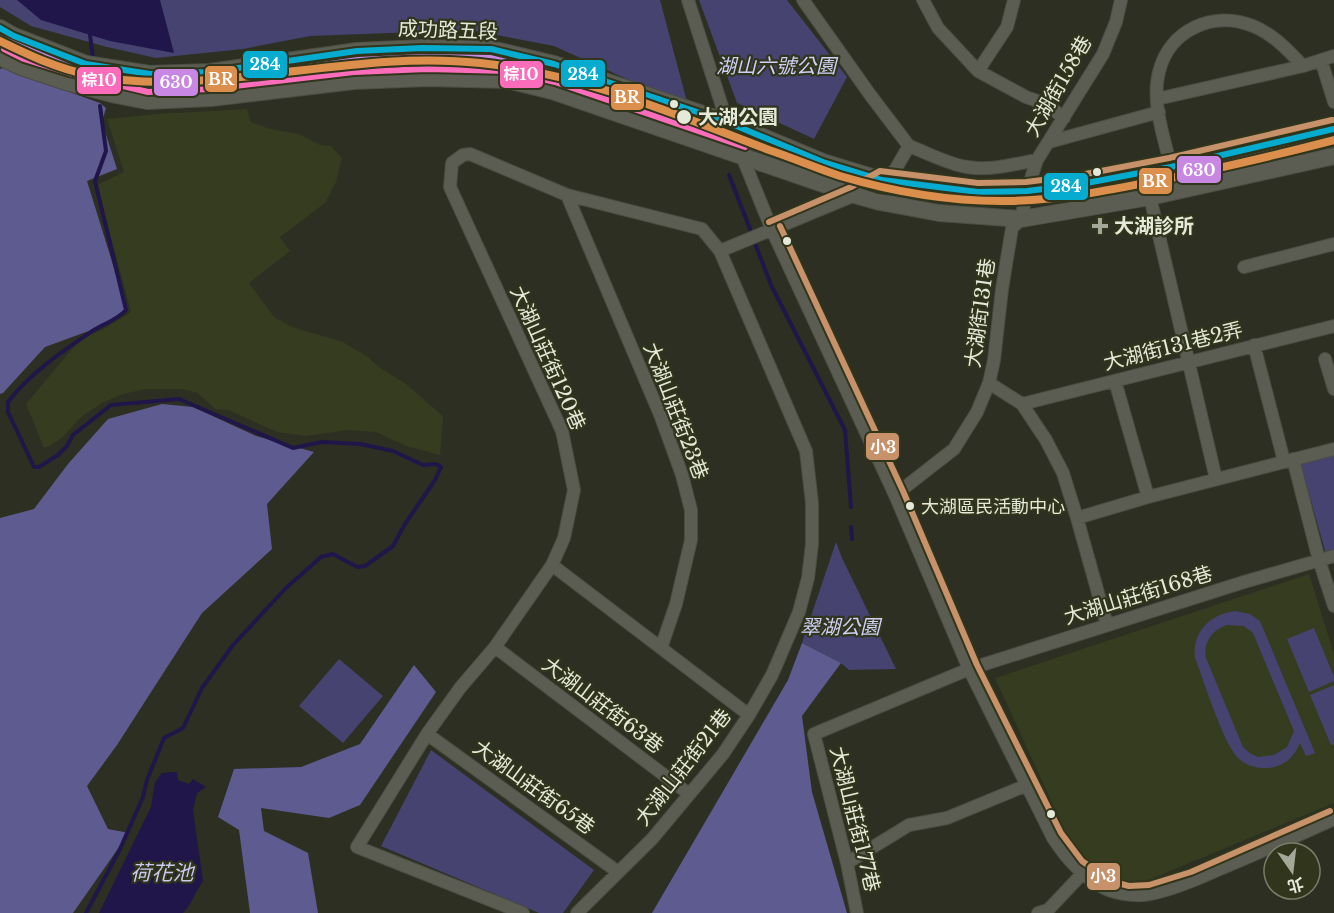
<svg xmlns="http://www.w3.org/2000/svg" width="1334" height="913" font-family="'Libre Baskerville','Noto Sans TC',serif">
	<style>
		.built { fill: #363c1f }
		.green { fill: #464371; fill-rule: evenodd }
		.forest { fill: #5e5b91 }
		.water { fill: #201649 }
		.lines { fill: none; stroke-linecap: round; stroke-linejoin: round }
		.stream { stroke: #201649; stroke-width: 4 }
		.minor-casing { stroke: #4a4d41; stroke-width: 14 }
		.secondary-casing { stroke: #4a4d41; stroke-width: 18 }
		.minor { stroke: #5b5d53; stroke-width: 12 }
		.secondary { stroke: #5b5d53; stroke-width: 16 }
		.bus-1-casing { stroke: #30351c; stroke-width: 10 }
		.bus-2-casing { stroke: #30351c; stroke-width: 10 }
		.bus-3-casing { stroke: #30351c; stroke-width: 10 }
		.bus-4-casing { stroke: #30351c; stroke-width: 10 }
		.bus-1 { stroke: #06acd0; stroke-width: 6 }
		.bus-2 { stroke: #c787e3; stroke-width: 6 }
		.bus-3 { stroke: #c7916a; stroke-width: 6 }
		.bus-4 { stroke: #fb6dba; stroke-width: 6 }
		.metro-1-casing { stroke: #30351c; stroke-width: 12 }
		.metro-1 { stroke: #dc8e4d; stroke-width: 8 }
		.bus-dot { fill: #e5e9d9; stroke: #30351c; stroke-width: 2 }
		.poi-dot { fill: #a4a899; stroke: #30351c; stroke-width: 2 }
		.labels { text-anchor: middle; stroke-width: 4.5; stroke-linejoin: round; paint-order: stroke }
		.bus-label { font-size: 18px; fill: #e5e9d9; stroke: #30351c; text-anchor: start }
		.street-label { font-size: 20px; fill: #e5e9d9; stroke: #30351c }
		.park-label { font-size: 20px; font-style: italic; fill: #d0d0f6; stroke: #30351c }
		.stop-label { font-size: 20px; font-weight: bold; fill: #e5e9d9; stroke: #30351c; text-anchor: start }
		.poi-label { font-size: 20px; font-weight: bold; fill: #e5e9d9; stroke: #30351c; text-anchor: start }
		.water-label { font-size: 21px; font-style: italic; fill: #cacaef; stroke: #30351c }
		.line-badge { stroke: #30351c; stroke-width: 2 }
		.badge-label { font-size: 16px; text-anchor: middle; font-weight: bold; fill: #fff }
	</style>
	<rect width="100%" height="100%" fill="#2c2f22"/>
	<!-- built -->
	<path class="built" d="M 247,109 L 251,122 L 270,129 L 299,134 L 320,145 L 331,146 L 342,158 L 336,182 L 325,203 L 280,237 L 290,251 L 249,283 L 274,317 L 292,327 L 343,342 L 368,357 L 380,368 L 406,384 L 443,416 L 440,455 L 406,446 L 376,432 L 348,430 L 306,436 L 277,432 L 228,410 L 215,409 L 198,393 L 182,389 L 146,389 L 123,394 L 102,403 L 81,417 L 63,437 L 50,446 L 44,448 L 26,404 L 72,349 L 86,336 L 104,329 L 131,312 L 97,185 L 124,172 L 107,119 L 156,114 Z
		M 1309,574 L 1334,654 L 1334,803 L 1134,886 L 1107,879 L 1085,865 L 1074,851 L 995,678 Z"/>
	<!-- green -->
	<path class="green" d="M 0,0 L 660,0 L 687,102 L 651,90 L 554,46 L 470,30 L 310,36 L 243,49 L 156,58 L 107,47 L 31,26 L 0,7 Z
		M 699,0 L 787,0 L 847,77 L 814,139 L 737,103 Z
		M 1334,448 L 1334,552 L 1326,554 L 1299,458 Z
		M 836,542 L 842,558 L 896,669 L 849,670 L 841,663 L 802,643 Z
		M 1235,611 L 1250,614 L 1260,621 L 1315,753 L 1306,756 L 1300,743 C 1295,755 1287,764 1274,767 C 1262,770 1248,767 1239,759 C 1223,744 1204,681 1195,658 C 1192,632 1210,614 1235,611 ZM 1227,625 L 1244,626 L 1253,633 L 1294,731 L 1287,747 L 1274,755 L 1258,757 L 1251,754 L 1243,747 L 1206,658 C 1203,642 1212,630 1227,625 Z
		M 1314,628 L 1334,677 L 1334,681 L 1309,692 L 1287,639 Z
		M 339,659 L 383,696 L 343,743 L 299,706 Z
		M 1334,685 L 1334,744 L 1331,745 L 1310,695 Z
		M 431,750 L 594,870 L 563,913 L 539,913 L 381,846 Z"/>
	<!-- forest -->
	<path class="forest" d="M 3,68 L 100,103 L 106,108 L 102,122 L 117,169 L 87,181 L 127,310 L 105,325 L 45,347 L 3,393 L 0,394 L 0,69 Z
		M 162,404 L 193,407 L 256,436 L 314,452 L 267,504 L 272,549 L 202,613 L 117,745 L 87,786 L 108,829 L 129,833 L 73,913 L 0,913 L 0,518 L 34,509 L 68,464 L 108,419 Z
		M 802,643 L 841,663 L 802,716 L 812,792 L 847,913 L 652,913 L 788,680 Z
		M 414,665 L 436,692 L 360,805 L 329,818 L 261,808 L 264,831 L 308,853 L 318,913 L 250,913 L 239,830 L 218,817 L 234,769 L 301,767 L 360,744 Z"/>
	<!-- water -->
	<path class="water" d="M 17,0 L 160,0 L 174,53 L 110,41 L 41,20 Z
		M 172,772 L 177,772 L 178,780 L 189,784 L 193,779 L 206,787 L 197,793 L 193,810 L 203,881 C 195,892 192,904 183,913 L 99,913 L 151,807 L 155,782 L 162,773 Z"/>
	<g class="lines">
		<!-- stream -->
		<path class="stream" d="M 90,35 L 93,58
			M 729,175 L 750,229
			M 756,246 L 771,285 L 845,430 L 851,507
			M 851,527 L 852,539
			M 86,913 L 120,849 L 143,797 L 147,780 L 164,738 L 183,728 L 202,688 L 233,645 L 286,588 L 321,557 L 333,554 L 357,567 L 365,566 L 393,546 L 405,524 L 435,480 L 441,467 L 436,464 L 423,465 L 393,451 L 360,444 L 322,442 L 293,448 L 179,399 L 111,405 L 73,435 L 67,446 L 58,455 L 39,467 L 34,467 L 8,412 L 8,402 C 31,372 63,351 94,330 C 105,323 117,320 126,310 L 95,181 L 106,151 L 100,106"/>
		<defs>
			<path id="minor" d="M 688,0 L 727,122
				M 803,0 L 871,96 L 909,146
				M 923,0 L 938,28 L 978,71 L 1026,97 L 1046,104 L 1064,118
				M 1321,60 L 1334,102
				M 978,71 L 1007,27 L 1014,0
				M 1157,99 L 1303,66 L 1334,56
				M 1049,142 L 1159,112
				M 742,156 L 772,230 L 895,495 L 969,669 L 1053,838 C 1066,858 1083,878 1106,889 C 1118,894 1138,897 1151,894 C 1175,889 1198,879 1220,869 C 1259,853 1296,836 1334,819
				M 1171,167 C 1164,137 1151,102 1159,72 C 1169,30 1213,10 1253,26 C 1273,34 1288,50 1303,66
				M 567,195 L 661,417 L 682,475 L 691,510 L 691,540 L 676,604 L 661,648
				M 1150,197 L 1216,479
				M 1244,267 L 1334,244
				M 1254,345 L 1284,461
				M 1325,359 L 1334,389
				M 1115,381 L 1148,497
				M 989,383 L 1022,404 L 1046,440 L 1063,473 L 1077,518 L 1107,625
				M 1022,404 L 1334,326
				M 1293,459 L 1319,560 L 1334,606
				M 895,495 L 954,449 L 977,412 L 989,383 L 994,360 L 1002,289 L 1012,228 L 1021,219 L 1027,191 L 1037,160 L 1103,54 L 1116,22 L 1121,0
				M 1077,518 L 1148,497 L 1334,449
				M 552,565 L 749,715
				M 495,647 L 689,794
				M 427,734 L 618,872
				M 847,863 L 909,825 L 947,818 L 1027,785
				M 523,913 L 357,847 L 427,734 L 460,688 L 495,647 L 552,565 L 564,538 L 574,490 L 562,431 L 450,187 L 452,163 L 463,155 L 470,154 L 567,195 L 702,229 L 720,251 L 855,195 L 882,180 L 895,170 L 909,146 C 928,153 947,164 967,167 C 990,171 1015,164 1037,160
				M 577,913 L 652,839 L 723,754 L 749,715 L 772,675 L 799,612 L 808,578 L 812,544 L 812,503 L 806,451 L 720,251
				M 857,913 L 847,863 L 814,734 L 969,669 L 1244,582 L 1334,556
				M 1038,913 L 1048,910 L 1083,873"/>
			<path id="secondary" d="M 0,28 L 14,36 L 86,64 L 150,74 L 210,72 L 357,51 L 422,48 L 491,49 L 554,64 L 727,122 L 823,162 L 882,180 L 978,192 L 1027,191 L 1076,185 L 1171,167 L 1334,129
				M 0,57 L 21,67 L 66,82 L 116,95 L 147,101 L 211,98 L 354,81 L 427,78 L 507,80 L 552,91 L 855,195 L 880,202 L 939,213 L 1021,219 L 1150,197 L 1334,156"/>
		</defs>
		<!-- minor casing -->
		<use href="#minor" class="minor-casing"/>
		<!-- secondary casing -->
		<use href="#secondary" class="secondary-casing"/>
		<!-- minor -->
		<use href="#minor" class="minor"/>
		<!-- secondary -->
		<use href="#secondary" class="secondary"/>
		<defs>
			<path id="bus-1" d="M 0,28 L 14,36 L 86,64 L 150,74 L 210,72 L 357,51 L 422,48 L 491,49 L 554,64 L 727,122 L 823,162 L 882,180 L 978,192 L 1027,191 L 1076,185 L 1171,167 L 1334,129"/>
			<path id="bus-2" d="M 0,38 L 84,73 L 149,83 L 211,81 L 358,60 L 422,57 L 490,58 L 552,73 L 724,130 L 820,170 L 879,189 L 977,201 L 1027,200 L 1078,194 L 1173,176 L 1334,138"/>
			<path id="bus-3" d="M 769,222 L 851,187 L 880,171 L 978,183 L 1026,182 L 1075,176 L 1169,158 L 1332,120
				M 780,226 L 903,491 L 977,665 L 1061,833 L 1082,861 L 1110,881 L 1129,886 L 1149,885 L 1191,872 L 1330,811"/>
			<path id="bus-4" d="M 4,49 L 24,59 L 69,73 L 148,92 L 210,89 L 354,72 L 427,69 L 508,71 L 555,82 L 745,147"/>
		</defs>
		<!-- bus-1 casing -->
		<use href="#bus-1" class="bus-1-casing"/>
		<!-- bus-2 casing -->
		<use href="#bus-2" class="bus-2-casing"/>
		<!-- bus-3 casing -->
		<use href="#bus-3" class="bus-3-casing"/>
		<!-- bus-4 casing -->
		<use href="#bus-4" class="bus-4-casing"/>
		<!-- bus-1 -->
		<use href="#bus-1" class="bus-1"/>
		<!-- bus-2 -->
		<use href="#bus-2" class="bus-2"/>
		<!-- bus-3 -->
		<use href="#bus-3" class="bus-3"/>
		<!-- bus-4 -->
		<use href="#bus-4" class="bus-4"/>
		<defs>
			<path id="metro-1" d="M 0,41 C 29,55 58,69 90,75 C 146,87 205,81 261,75 C 334,67 407,55 480,63 C 582,74 675,114 769,150 C 793,158 816,168 840,176 C 894,192 954,202 1010,201 C 1061,200 1110,190 1160,180 C 1218,169 1276,155 1334,140"/>
		</defs>
		<!-- metro-1 casing -->
		<use href="#metro-1" class="metro-1-casing"/>
		<!-- metro-1 -->
		<use href="#metro-1" class="metro-1"/>
	</g>
	<!-- markers -->
	<g class="bus-dot">
		<circle cx="674" cy="104" r="5"/>
		<circle cx="684" cy="117" r="8"/>
		<circle cx="1097" cy="172" r="5"/>
		<circle cx="787" cy="241" r="5"/>
		<circle cx="910" cy="506" r="5"/>
		<circle cx="1051" cy="814" r="5"/>
	</g>
	<path class="poi-dot" d="M1097 217h6v6h6v6h-6v6h-6v-6h-6v-6h6z"/>
	<g class="labels">
		<!-- bus labels -->
		<g class="bus-label">
			<text x="921" y="513">大湖區民活動中心</text>
		</g>
		<!-- street labels -->
		<g class="street-label">
			<text transform="translate(448 30) rotate(2)" y="7">成功路五段</text>
			<text transform="translate(1058 86) rotate(-60)" y="7">大湖街158巷</text>
			<text transform="translate(980 313) rotate(-82)" y="7">大湖街131巷</text>
			<text transform="translate(1173 346) rotate(-14)" y="7">大湖街131巷2弄</text>
			<text transform="translate(548 358) rotate(66)" y="7">大湖山莊街120巷</text>
			<text transform="translate(676 411) rotate(69)" y="7">大湖山莊街23巷</text>
			<text transform="translate(1138 595) rotate(-17)" y="7">大湖山莊街168巷</text>
			<text transform="translate(603 705) rotate(37)" y="7">大湖山莊街63巷</text>
			<text transform="translate(683 767) rotate(-52)" y="7">大湖山莊街21巷</text>
			<text transform="translate(534 787) rotate(36)" y="7">大湖山莊街65巷</text>
			<text transform="translate(855 819) rotate(76)" y="7">大湖山莊街177巷</text>
		</g>
		<!-- park labels -->
		<g class="park-label">
			<text x="776" y="73">湖山六號公園</text>
			<text x="840" y="634">翠湖公園</text>
		</g>
		<!-- stop labels -->
		<g class="stop-label">
			<text x="698" y="124">大湖公園</text>
		</g>
		<!-- poi labels -->
		<g class="poi-label">
			<text x="1114" y="233">大湖診所</text>
		</g>
		<!-- water labels -->
		<g class="water-label">
			<text x="162" y="880">荷花池</text>
		</g>
	</g>
	<g class="line-badge">
		<rect x="242" y="50" width="46" height="29" rx="6" fill="#06acd0"/>
		<rect x="560" y="59" width="46" height="29" rx="6" fill="#06acd0"/>
		<rect x="499" y="60" width="45" height="29" rx="6" fill="#fb6dba"/>
		<rect x="204" y="65" width="34" height="28" rx="6" fill="#dc8e4d"/>
		<rect x="76" y="66" width="46" height="29" rx="6" fill="#fb6dba"/>
		<rect x="153" y="68" width="46" height="29" rx="6" fill="#c787e3"/>
		<rect x="610" y="83" width="35" height="28" rx="6" fill="#dc8e4d"/>
		<rect x="1176" y="155" width="46" height="29" rx="6" fill="#c787e3"/>
		<rect x="1138" y="167" width="35" height="28" rx="6" fill="#dc8e4d"/>
		<rect x="1043" y="172" width="46" height="29" rx="6" fill="#06acd0"/>
		<rect x="865" y="432" width="35" height="29" rx="6" fill="#c7916a"/>
		<rect x="1086" y="862" width="35" height="29" rx="6" fill="#c7916a"/>
	</g>
	<g class="badge-label">
		<text x="265" y="70">284</text>
		<text x="583" y="80">284</text>
		<text x="521" y="80">棕10</text>
		<text x="221" y="85">BR</text>
		<text x="99" y="86">棕10</text>
		<text x="176" y="88">630</text>
		<text x="627" y="103">BR</text>
		<text x="1199" y="176">630</text>
		<text x="1155" y="187">BR</text>
		<text x="1066" y="192">284</text>
		<text x="883" y="453">小3</text>
		<text x="1103" y="882">小3</text>
	</g>
	<!-- north arrow -->
	<g transform="translate(1292 871) rotate(166)"><circle r="28" fill="#30351c" stroke="#787d68" stroke-width="1.5"/>
	<path d="M0-4.5L10 22L0 15L-10 22Z" fill="#a4a899"/>
	<text y="-9" font-size="16" font-weight="bold" text-anchor="middle" fill="#e5e9d9">北</text>
	</g>
</svg>
